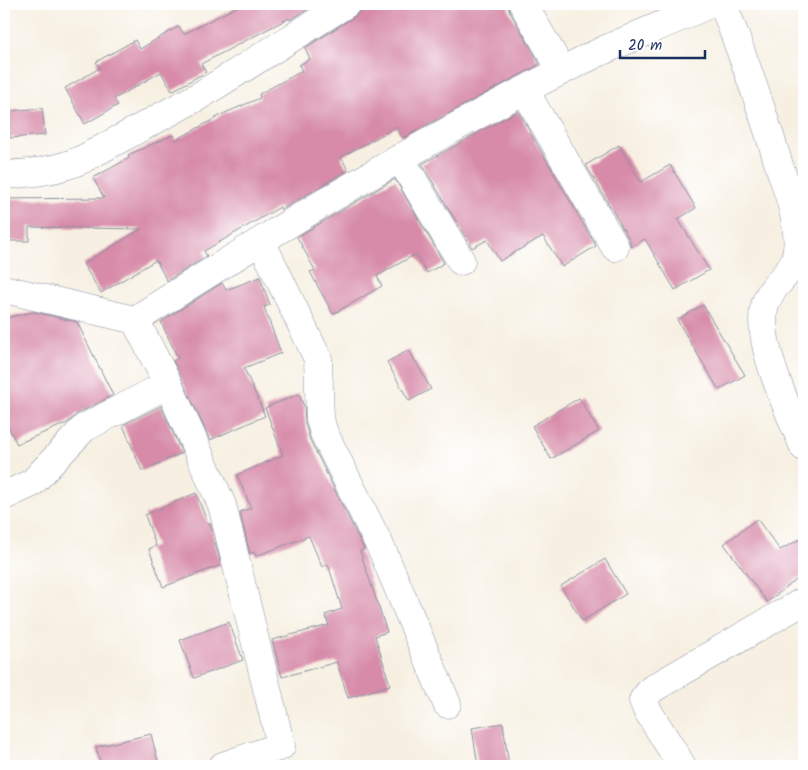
<svg xmlns="http://www.w3.org/2000/svg" width="808" height="770" font-family="Kalam,sans-serif">
	<style>
		.building { fill: #d78ba9 }
		.lines { fill: none; stroke-linecap: round; stroke-linejoin: round }
		.minor-casing { stroke: #8990a0; stroke-width: 29 }
		.minor { stroke: #fff; stroke-width: 28 }
	</style>
	<rect width="100%" height="100%" fill="#fff"/>
	<filter id="ink" filterUnits="userSpaceOnUse"><feTurbulence type="fractalNoise" baseFrequency=".02" numOctaves="2"/><feDisplacementMap in="SourceGraphic" scale="10" xChannelSelector="R" yChannelSelector="G"/><feConvolveMatrix kernelMatrix="1 2 1 2 8 2 1 2 1" color-interpolation-filters="sRGB"/></filter>
	<filter id="wash" filterUnits="userSpaceOnUse"><feTurbulence type="fractalNoise" baseFrequency=".0096" numOctaves="4" result="noise"/><feDisplacementMap in="SourceGraphic" scale="20" xChannelSelector="R" yChannelSelector="G"/><feGaussianBlur stdDeviation="1.12" result="paint"/><feColorMatrix in="noise" values="0 0 0 0 0 0 0 0 0 0 0 0 0 0 0 0 0 1.4 0 .05"/><feComposite in="paint" operator="in"/></filter>
	<g filter="url(#wash)">
		<rect width="100%" height="100%" fill="#f7f0e2"/>
		<g id="blocks">
			<!-- building -->
			<path class="building" d="M 242,4 L 317,4 L 290,20 L 289,18 L 201,64 L 206,72 L 172,91 L 161,72 L 114,99 L 118,105 L 85,124 L 65,88 L 100,68 L 96,62 L 135,40 L 140,49 L 179,26 L 184,34 Z
				M 362,4 L 507,4 L 510,12 L 540,64 L 403,138 L 396,127 L 341,157 L 348,170 L 281,210 L 280,207 L 204,251 L 207,256 L 167,281 L 156,260 L 101,293 L 83,264 L 141,229 L 29,227 L 29,241 L 4,241 L 4,199 L 104,198 L 93,178 L 129,158 L 128,155 L 173,135 L 176,140 L 225,113 L 260,98 L 259,94 L 302,71 L 299,65 L 310,59 L 305,48 L 354,17 L 360,12 Z
				M 42,108 L 45,135 L 10,138 L 8,111 Z
				M 518,111 L 596,246 L 562,267 L 543,236 L 500,261 L 487,240 L 472,248 L 422,164 Z
				M 619,145 L 641,182 L 670,165 L 696,208 L 678,219 L 709,270 L 675,290 L 645,239 L 631,247 L 629,239 L 586,165 Z
				M 395,179 L 444,263 L 427,273 L 416,254 L 377,276 L 382,286 L 333,314 L 310,272 L 315,270 L 297,237 Z
				M 260,277 L 270,305 L 264,307 L 281,353 L 244,368 L 265,416 L 210,440 L 173,361 L 178,358 L 161,322 L 222,283 L 226,290 Z
				M 703,305 L 745,375 L 719,390 L 677,320 Z
				M 34,312 L 77,322 L 113,395 L 77,414 L 67,423 L 17,444 L 4,419 L 4,318 Z
				M 409,350 L 431,389 L 409,401 L 387,362 Z
				M 299,394 L 304,406 L 305,423 L 310,440 L 364,549 L 360,551 L 387,632 L 375,636 L 390,685 L 348,698 L 337,662 L 282,677 L 272,640 L 329,625 L 325,615 L 342,609 L 328,564 L 322,567 L 309,536 L 256,556 L 254,552 L 250,554 L 240,512 L 251,508 L 237,475 L 283,455 L 265,408 Z
				M 579,398 L 599,431 L 551,459 L 532,426 Z
				M 161,406 L 182,453 L 142,471 L 123,425 Z
				M 196,493 L 208,524 L 210,523 L 221,565 L 163,587 L 149,549 L 156,546 L 145,515 Z
				M 757,519 L 780,550 L 804,537 L 804,574 L 767,602 L 724,544 Z
				M 605,559 L 626,594 L 582,621 L 561,586 Z
				M 229,622 L 243,660 L 194,678 L 180,640 Z
				M 503,723 L 509,766 L 478,766 L 472,728 Z
				M 151,734 L 159,766 L 101,766 L 96,747 Z"/>
		</g>
	</g>
	<g filter="url(#ink)">
		<use href="#blocks" fill-opacity="0" stroke="#8990a0" stroke-width="1"/>
		<g class="lines">
			<defs>
				<path id="minor" d="M 523,4 L 562,71
					M 723,4 C 743,56 762,109 778,162 C 785,184 795,208 797,232 C 802,278 771,276 764,309 C 757,345 790,414 804,447
					M 525,91 L 615,247
					M 400,158 L 461,261
					M 4,175 C 32,173 57,171 83,159 L 199,96 L 346,4
					M 261,241 L 318,359 L 320,419 L 324,433 L 383,552 L 447,704
					M 4,289 L 135,320
					M 4,496 L 32,483 L 84,428 L 168,384
					M 223,766 L 281,746 L 222,505 L 168,384 L 135,320 C 280,227 427,138 581,61 C 623,40 667,24 709,4
					M 682,766 L 646,708 L 643,700 L 652,689 L 804,601"/>
			</defs>
			<!-- minor casing -->
			<use href="#minor" class="minor-casing"/>
			<!-- minor -->
			<use href="#minor" class="minor"/>
		</g>
	</g>
	<!-- margin -->
	<rect width="808" height="770" fill="none" stroke="#fff" stroke-width="20"/>
	<!-- scale -->
	<path d="M620 50v8h85v-8" fill="none" stroke="#1b2f5e" stroke-width="2.5"/>
	<text x="628" y="50" font-size="15" fill="#1b2f5e" stroke="#ffffff" stroke-width="4" paint-order="stroke">20 m</text>
</svg>
